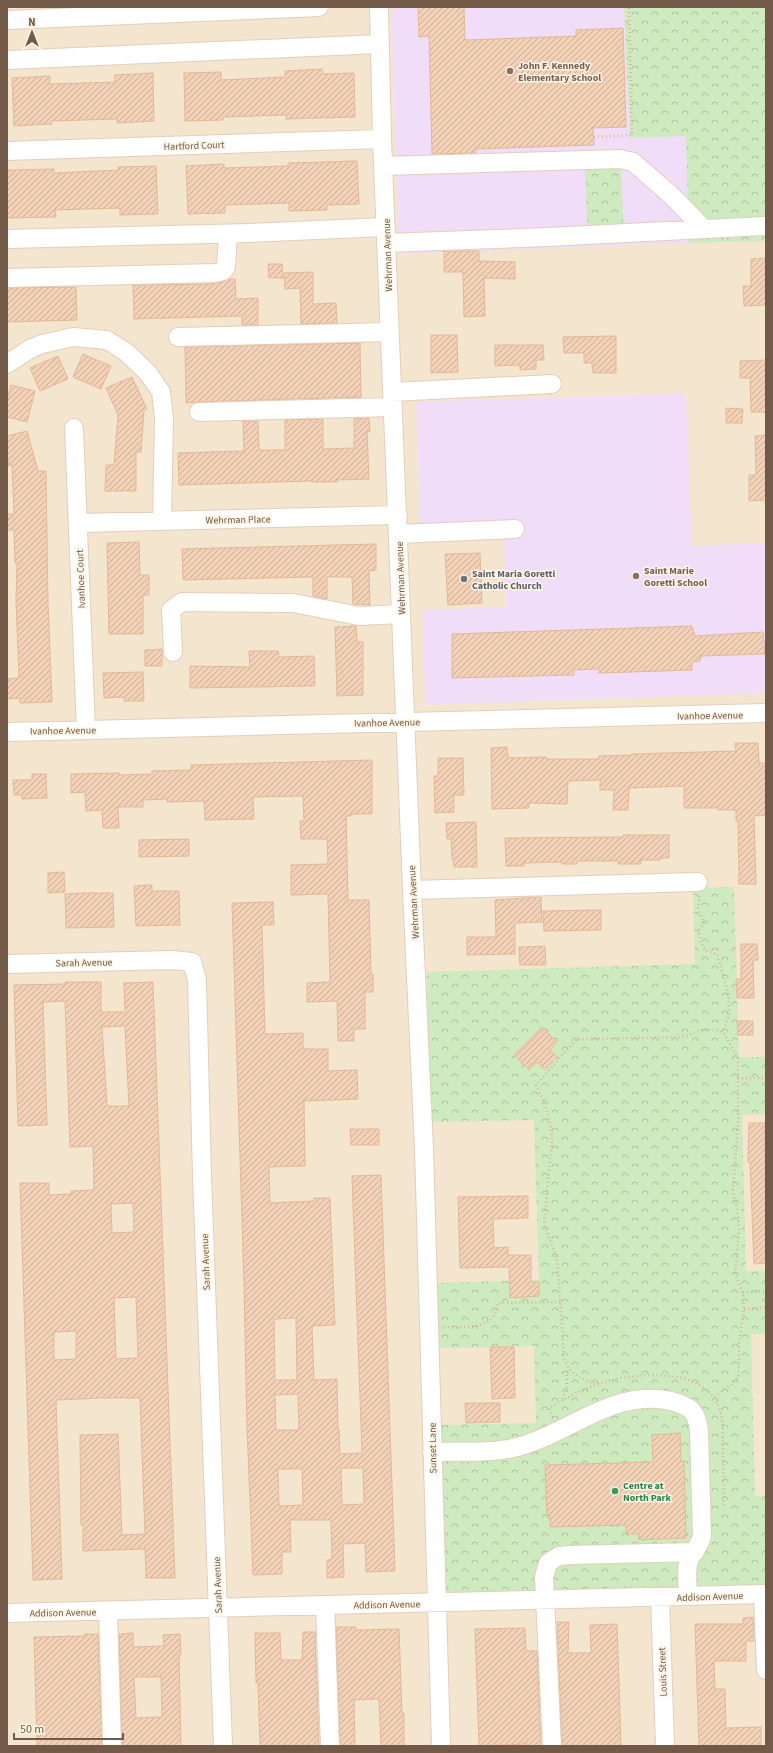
<svg xmlns="http://www.w3.org/2000/svg" width="773" height="1753" font-family="'Source Sans 3',sans-serif">
	<style>
		.residential { fill: #f4e5ce }
		.education { fill: #f0ddf8 }
		.park { fill: url(#park-crowns) }
		.building { fill: url(#building-hatch); stroke: #e5b897; fill-rule: evenodd }
		.lines { fill: none; stroke-linecap: round; stroke-linejoin: round }
		.minor-casing { stroke: #e1cfbc; stroke-width: 20 }
		.path { stroke: #d7b49b; stroke-width: 2.5; stroke-dasharray: 1 3; stroke-linecap: butt }
		.minor { stroke: #fff; stroke-width: 18 }
		.education-dot { fill: #8d6e63; stroke: #fff6e6; stroke-width: 1.5 }
		.worship-dot { fill: #6b7280; stroke: #fff6e6; stroke-width: 1.5 }
		.leisure-dot { fill: #2e9e5b; stroke: #fff6e6; stroke-width: 1.5 }
		.labels { text-anchor: middle; stroke-width: 3; stroke-linejoin: round; paint-order: stroke }
		.education-label { font-size: 10px; font-weight: bold; fill: #785e54; stroke: #fff6e6; text-anchor: start }
		.street-label { font-size: 10px; fill: #735947; stroke: #fff6e6 }
		.worship-label { font-size: 10px; font-weight: bold; fill: #5b616d; stroke: #fff6e6; text-anchor: start }
		.leisure-label { font-size: 10px; font-weight: bold; fill: #27864d; stroke: #fff6e6; text-anchor: start }
	</style>
	<defs>
		<pattern id="park-crowns" width="20" height="18" patternUnits="userSpaceOnUse"><rect width="20" height="18" fill="#ceeabf"/><path d="M2 6a3 3 0 1 1 6 0M12 15a3 3 0 1 1 6 0" fill="none" stroke="#acc19d"/></pattern>
		<pattern id="building-hatch" width="6" height="6" patternUnits="userSpaceOnUse"><rect width="6" height="6" fill="#f2d1b7"/><path d="M-1 1l2-2M0 6l6-6M5 7l2-2" fill="none" stroke="#c8ad97"/></pattern>
	</defs>
	<rect width="100%" height="100%" fill="#fdf3e0"/>
	<!-- residential -->
	<path class="residential" d="M 7,7 L 766,7 L 766,1746 L 7,1746 Z"/>
	<!-- education -->
	<path class="education" d="M 391,7 L 624,7 L 630,137 L 686,136 L 689,243 L 399,254 Z
		M 686,393 L 692,546 L 766,543 L 766,693 L 425,705 L 422,610 L 506,607 L 504,539 L 421,542 L 416,402 Z"/>
	<!-- park -->
	<path class="park" d="M 624,7 L 766,7 L 766,241 L 689,243 L 686,136 L 630,138 Z
		M 621,167 L 624,239 L 588,240 L 585,169 Z
		M 734,887 L 739,1057 L 766,1057 L 766,1114 L 742,1115 L 746,1271 L 766,1271 L 766,1334 L 751,1334 L 755,1496 L 766,1496 L 766,1585 L 446,1594 L 441,1425 L 536,1423 L 534,1346 L 438,1348 L 436,1283 L 539,1280 L 534,1120 L 431,1122 L 427,972 L 695,964 L 693,888 Z"/>
	<!-- building -->
	<path class="building" d="M 418,7 L 464,7 L 465,40 L 576,36 L 576,30 L 623,28 L 626,127 L 593,128 L 594,145 L 476,149 L 476,153 L 432,154 L 429,36 L 419,37 Z
		M 322,69 L 323,74 L 354,73 L 355,117 L 286,119 L 286,115 L 223,117 L 223,120 L 185,121 L 184,73 L 221,72 L 221,80 L 285,77 L 285,71 Z
		M 153,73 L 154,121 L 117,123 L 117,119 L 51,121 L 52,124 L 14,126 L 12,78 L 50,76 L 50,84 L 115,82 L 115,75 Z
		M 357,161 L 359,204 L 327,205 L 327,210 L 289,211 L 289,203 L 225,205 L 225,213 L 188,214 L 186,166 L 224,164 L 224,168 L 288,166 L 288,163 Z
		M 156,166 L 158,214 L 120,215 L 120,208 L 55,210 L 56,217 L 7,218 L 7,170 L 54,169 L 54,173 L 119,170 L 118,167 Z
		M 444,251 L 479,251 L 479,261 L 515,262 L 515,279 L 484,278 L 485,316 L 464,317 L 463,272 L 444,272 Z
		M 766,258 L 766,305 L 744,306 L 743,286 L 751,286 L 751,259 Z
		M 268,264 L 282,264 L 283,278 L 269,278 Z
		M 313,272 L 313,304 L 336,303 L 337,323 L 301,324 L 300,288 L 285,289 L 284,273 Z
		M 229,279 L 235,279 L 236,299 L 258,298 L 258,325 L 242,325 L 242,316 L 134,319 L 133,285 L 215,284 Z
		M 76,287 L 77,320 L 7,322 L 7,288 Z
		M 431,335 L 457,335 L 458,372 L 431,373 Z
		M 616,336 L 616,373 L 593,373 L 592,363 L 584,363 L 584,353 L 564,353 L 563,337 Z
		M 360,343 L 361,397 L 199,402 L 186,403 L 185,347 Z
		M 495,345 L 543,345 L 544,360 L 536,360 L 536,369 L 520,370 L 520,365 L 495,366 Z
		M 83,354 L 111,366 L 101,389 L 73,377 Z
		M 58,356 L 68,379 L 40,391 L 30,368 Z
		M 766,360 L 766,412 L 751,412 L 750,378 L 740,378 L 740,361 Z
		M 132,377 L 147,409 L 144,410 L 141,452 L 136,452 L 136,491 L 105,491 L 106,465 L 114,465 L 118,415 L 106,388 Z
		M 11,385 L 35,391 L 27,422 L 7,417 L 7,400 Z
		M 726,408 L 743,409 L 742,423 L 726,423 Z
		M 369,418 L 370,431 L 367,432 L 369,479 L 337,480 L 337,482 L 312,482 L 312,481 L 179,485 L 178,453 L 244,451 L 243,421 L 258,421 L 259,450 L 285,450 L 285,420 L 323,419 L 323,449 L 354,448 L 354,419 Z
		M 27,431 L 38,471 L 46,471 L 48,604 L 52,702 L 20,703 L 20,698 L 7,699 L 7,679 L 19,678 L 16,600 L 17,563 L 15,563 L 14,530 L 7,530 L 7,514 L 14,514 L 12,465 L 9,466 L 7,456 L 7,436 Z
		M 766,435 L 766,500 L 749,501 L 749,475 L 756,475 L 755,436 Z
		M 139,542 L 140,575 L 149,575 L 149,595 L 143,595 L 143,634 L 109,634 L 107,543 Z
		M 376,544 L 376,570 L 369,571 L 370,605 L 353,604 L 352,577 L 327,577 L 327,599 L 313,596 L 313,577 L 183,580 L 182,549 Z
		M 480,553 L 482,603 L 448,605 L 445,554 Z
		M 356,626 L 357,642 L 363,642 L 363,695 L 337,696 L 335,627 Z
		M 692,626 L 695,636 L 763,632 L 765,654 L 701,656 L 700,661 L 692,662 L 692,670 L 599,673 L 599,669 L 574,670 L 574,675 L 452,678 L 452,634 Z
		M 162,649 L 162,666 L 145,666 L 145,650 Z
		M 249,651 L 278,651 L 279,657 L 314,656 L 315,686 L 190,688 L 190,666 L 250,667 Z
		M 143,672 L 144,701 L 124,701 L 124,697 L 104,698 L 103,673 Z
		M 735,743 L 758,743 L 759,763 L 766,763 L 766,815 L 754,816 L 756,884 L 739,884 L 738,821 L 736,821 L 736,810 L 718,810 L 718,808 L 684,808 L 684,786 L 629,788 L 628,810 L 613,810 L 614,790 L 600,790 L 600,780 L 568,781 L 567,804 L 529,803 L 529,808 L 492,809 L 491,748 L 507,747 L 508,758 L 546,757 L 546,759 L 599,759 L 599,756 L 632,755 L 632,754 L 736,751 Z
		M 438,758 L 463,758 L 464,795 L 454,795 L 454,812 L 435,813 L 434,776 L 438,776 Z
		M 372,760 L 372,814 L 351,814 L 351,816 L 346,816 L 348,900 L 369,900 L 371,974 L 373,974 L 373,992 L 365,992 L 365,1029 L 354,1029 L 354,1041 L 338,1041 L 337,1001 L 307,1002 L 307,983 L 330,982 L 328,894 L 291,895 L 291,865 L 328,864 L 327,839 L 301,839 L 300,821 L 304,821 L 303,796 L 253,797 L 254,819 L 205,820 L 204,801 L 167,802 L 167,799 L 143,800 L 143,807 L 118,807 L 119,828 L 103,828 L 102,810 L 86,811 L 85,792 L 71,793 L 71,774 L 119,773 L 119,775 L 152,774 L 152,771 L 191,770 L 191,765 Z
		M 32,774 L 46,774 L 47,798 L 22,799 L 22,795 L 14,795 L 13,780 L 32,780 Z
		M 476,822 L 477,867 L 454,867 L 453,859 L 452,859 L 451,839 L 447,839 L 446,823 Z
		M 623,835 L 669,835 L 669,858 L 660,858 L 660,860 L 641,860 L 641,864 L 618,864 L 618,861 L 577,861 L 577,864 L 562,864 L 562,862 L 524,863 L 524,866 L 506,866 L 505,838 L 623,837 Z
		M 189,839 L 189,856 L 139,857 L 139,840 Z
		M 64,872 L 65,892 L 48,893 L 48,873 Z
		M 152,885 L 152,891 L 179,891 L 180,925 L 136,926 L 134,886 Z
		M 83,893 L 113,893 L 114,927 L 66,928 L 65,894 Z
		M 541,897 L 542,922 L 515,923 L 515,954 L 467,955 L 467,937 L 496,937 L 495,900 Z
		M 273,902 L 274,925 L 262,925 L 265,1034 L 303,1033 L 303,1049 L 328,1049 L 328,1071 L 357,1070 L 358,1099 L 304,1101 L 305,1166 L 269,1167 L 270,1203 L 314,1201 L 314,1198 L 330,1198 L 335,1325 L 312,1326 L 314,1380 L 337,1379 L 338,1429 L 339,1429 L 340,1454 L 362,1453 L 352,1176 L 381,1175 L 395,1571 L 366,1572 L 365,1543 L 343,1544 L 344,1577 L 327,1578 L 327,1560 L 332,1559 L 331,1520 L 290,1520 L 291,1552 L 282,1552 L 282,1574 L 253,1575 L 247,1427 L 244,1284 L 232,903 ZM 296,1318 L 297,1380 L 275,1380 L 274,1319 ZM 298,1394 L 299,1430 L 276,1430 L 275,1395 ZM 341,1468 L 363,1468 L 364,1504 L 342,1505 ZM 278,1469 L 302,1469 L 303,1505 L 279,1506 Z
		M 601,910 L 601,930 L 544,931 L 543,911 Z
		M 741,944 L 757,944 L 758,960 L 753,960 L 754,998 L 737,998 L 736,979 L 741,979 Z
		M 545,946 L 546,965 L 520,965 L 519,947 Z
		M 65,982 L 101,982 L 101,1012 L 125,1012 L 124,983 L 153,982 L 175,1578 L 146,1578 L 145,1549 L 83,1551 L 83,1525 L 81,1525 L 80,1435 L 118,1434 L 122,1535 L 145,1534 L 140,1398 L 101,1398 L 56,1400 L 62,1579 L 33,1580 L 20,1183 L 49,1183 L 49,1195 L 71,1194 L 71,1191 L 94,1190 L 93,1146 L 70,1147 L 65,1001 L 43,1002 L 47,1125 L 18,1126 L 14,985 L 65,984 ZM 125,1026 L 129,1106 L 107,1106 L 102,1027 ZM 133,1203 L 134,1232 L 112,1233 L 111,1204 ZM 136,1297 L 138,1358 L 116,1359 L 114,1298 ZM 76,1331 L 76,1359 L 54,1360 L 54,1332 Z
		M 737,1021 L 753,1021 L 753,1035 L 738,1035 Z
		M 542,1027 L 557,1042 L 550,1050 L 557,1057 L 545,1069 L 537,1062 L 529,1070 L 514,1055 Z
		M 749,1123 L 765,1123 L 766,1263 L 754,1264 L 750,1162 L 748,1162 Z
		M 350,1129 L 379,1129 L 379,1145 L 351,1145 Z
		M 528,1196 L 528,1218 L 493,1219 L 494,1248 L 508,1247 L 508,1255 L 531,1255 L 531,1282 L 539,1282 L 539,1296 L 510,1298 L 509,1267 L 460,1268 L 458,1197 Z
		M 490,1347 L 514,1347 L 515,1398 L 492,1399 Z
		M 465,1403 L 500,1403 L 500,1422 L 466,1423 Z
		M 680,1433 L 681,1461 L 684,1461 L 686,1538 L 639,1540 L 639,1534 L 626,1534 L 626,1525 L 550,1527 L 550,1516 L 547,1516 L 545,1465 L 653,1462 L 652,1435 Z
		M 753,1617 L 754,1641 L 746,1641 L 746,1661 L 714,1661 L 715,1689 L 725,1689 L 726,1728 L 761,1727 L 761,1746 L 699,1746 L 695,1624 L 743,1624 L 743,1618 Z
		M 557,1622 L 569,1622 L 568,1653 L 591,1653 L 590,1625 L 617,1624 L 621,1746 L 562,1746 Z
		M 336,1627 L 356,1627 L 356,1630 L 399,1629 L 402,1713 L 404,1713 L 404,1746 L 381,1746 L 379,1699 L 354,1700 L 355,1746 L 340,1746 Z
		M 525,1628 L 526,1651 L 537,1651 L 541,1746 L 528,1746 L 528,1744 L 479,1746 L 475,1629 Z
		M 303,1632 L 315,1632 L 319,1746 L 260,1746 L 258,1683 L 256,1683 L 255,1633 L 280,1633 L 281,1660 L 302,1660 Z
		M 133,1633 L 133,1647 L 164,1646 L 163,1635 L 180,1634 L 181,1655 L 179,1655 L 181,1746 L 122,1746 L 119,1634 ZM 134,1677 L 161,1677 L 162,1717 L 136,1718 Z
		M 85,1634 L 98,1634 L 102,1746 L 37,1746 L 34,1637 L 85,1636 Z"/>
	<g class="lines">
		<defs>
			<path id="minor" d="M 379,7 L 382,139 L 412,890 L 424,1149 L 441,1746
				M 7,20 L 319,7
				M 7,60 L 380,44
				M 7,151 L 382,139
				M 383,166 L 620,159 L 633,162 L 672,196 L 704,229
				M 7,239 L 250,233 L 386,227
				M 386,243 L 548,237 L 766,226
				M 7,278 L 215,273 L 223,271 L 226,267 L 228,234
				M 178,337 L 390,332
				M 7,364 L 30,349 L 42,344 L 73,337 L 107,340 L 126,352 L 148,373 L 161,392 L 164,418 L 162,521
				M 392,392 L 552,384
				M 199,412 L 393,407
				M 74,428 L 86,730
				M 78,523 L 398,515
				M 398,534 L 515,529
				M 173,652 L 171,610 L 182,602 L 293,603 L 359,616 L 401,614
				M 7,732 L 766,713
				M 412,890 L 698,882
				M 7,964 L 172,960 L 192,962 L 197,980 L 202,1176 L 223,1746
				M 432,1452 C 459,1451 491,1454 517,1447 C 569,1434 613,1388 671,1401 C 690,1406 697,1411 699,1431 L 702,1536 C 700,1545 695,1550 690,1558 C 685,1569 688,1584 688,1596
				M 763,1595 L 766,1670
				M 660,1597 L 665,1746
				M 325,1605 L 330,1746
				M 108,1611 L 112,1746
				M 7,1613 L 766,1594
				M 552,1746 L 544,1577 L 548,1563 L 559,1556 L 570,1555 L 695,1552"/>
		</defs>
		<!-- minor casing -->
		<use href="#minor" class="minor-casing"/>
		<!-- path -->
		<path class="path" d="M 594,137 L 632,135 L 629,7
			M 700,896 L 698,908 L 704,923 L 699,930 L 700,941 L 706,951 L 717,954 L 729,997 L 729,1016 L 723,1032
			M 738,1078 L 766,1078
			M 743,1293 L 766,1291
			M 744,1309 L 766,1307
			M 444,1327 C 458,1327 478,1329 490,1320 C 496,1316 497,1309 498,1303 L 561,1302
			M 599,1384 C 583,1381 570,1375 564,1359 L 558,1267 L 554,1250 L 544,1224 L 552,1141 L 551,1127 L 544,1101 L 536,1085 L 577,1039 L 685,1037 C 700,1029 706,1027 723,1032 L 738,1058 L 738,1123 L 733,1192 L 738,1214 L 739,1230 L 735,1274 L 743,1293 L 744,1309 L 739,1342 L 739,1366 L 738,1377 L 731,1385 L 714,1397
			M 562,1399 L 567,1387 L 567,1368
			M 553,1417 L 549,1408 C 565,1399 581,1390 598,1384 C 631,1373 700,1365 718,1405 C 724,1417 722,1433 723,1447 C 723,1467 724,1487 724,1508"/>
		<!-- minor -->
		<use href="#minor" class="minor"/>
	</g>
	<!-- markers -->
	<g class="education-dot">
		<circle cx="510" cy="71" r="4"/>
		<circle cx="636" cy="576" r="4"/>
	</g>
	<circle class="worship-dot" cx="464" cy="579" r="4"/>
	<circle class="leisure-dot" cx="615" cy="1491" r="4"/>
	<g class="labels">
		<!-- education labels -->
		<g class="education-label">
			<text x="518" y="69">John F. Kennedy<tspan x="518" dy="12">Elementary School</tspan></text>
			<text x="644" y="574">Saint Marie<tspan x="644" dy="12">Goretti School</tspan></text>
		</g>
		<!-- street labels -->
		<g class="street-label">
			<text transform="translate(194 145) rotate(-2)" y="4">Hartford Court</text>
			<text transform="translate(387 255) rotate(-92)" y="4">Wehrman Avenue</text>
			<text transform="translate(238 519) rotate(-1)" y="4">Wehrman Place</text>
			<text transform="translate(400 578) rotate(-92)" y="4">Wehrman Avenue</text>
			<text transform="translate(80 579) rotate(-92)" y="4">Ivanhoe Court</text>
			<text transform="translate(710 715) rotate(-1)" y="4">Ivanhoe Avenue</text>
			<text transform="translate(387 722) rotate(-1)" y="4">Ivanhoe Avenue</text>
			<text transform="translate(63 730) rotate(-1)" y="4">Ivanhoe Avenue</text>
			<text transform="translate(413 902) rotate(-93)" y="4">Wehrman Avenue</text>
			<text transform="translate(84 962) rotate(-1)" y="4">Sarah Avenue</text>
			<text transform="translate(205 1262) rotate(-92)" y="4">Sarah Avenue</text>
			<text transform="translate(432 1448) rotate(-91)" y="4">Sunset Lane</text>
			<text transform="translate(217 1585) rotate(-92)" y="4">Sarah Avenue</text>
			<text transform="translate(710 1596) rotate(-2)" y="4">Addison Avenue</text>
			<text transform="translate(387 1604) rotate(-1)" y="4">Addison Avenue</text>
			<text transform="translate(63 1612) rotate(-1)" y="4">Addison Avenue</text>
			<text transform="translate(662 1672) rotate(-92)" y="4">Louis Street</text>
		</g>
		<!-- worship labels -->
		<g class="worship-label">
			<text x="472" y="577">Saint Maria Goretti<tspan x="472" dy="12">Catholic Church</tspan></text>
		</g>
		<!-- leisure labels -->
		<g class="leisure-label">
			<text x="623" y="1489">Centre at<tspan x="623" dy="12">North Park</tspan></text>
		</g>
	</g>
	<!-- border -->
	<rect width="773" height="1753" fill="none" stroke="#735947" stroke-width="16"/>
	<!-- north arrow -->
	<g transform="translate(32 32)" stroke="#fff6e6" stroke-width="3" paint-order="stroke">
	<path d="M0-3L7 15L0 10L-7 15Z" fill="#735947"/>
	<text y="-6" font-size="11" font-weight="bold" text-anchor="middle" fill="#735947">N</text>
	</g>
	<!-- scale -->
	<path d="M14 1733v6h109v-6" fill="none" stroke="#735947" stroke-width="2"/>
	<text x="20" y="1733" font-size="12" fill="#735947" stroke="#fff6e6" stroke-width="3" paint-order="stroke">50 m</text>
</svg>
